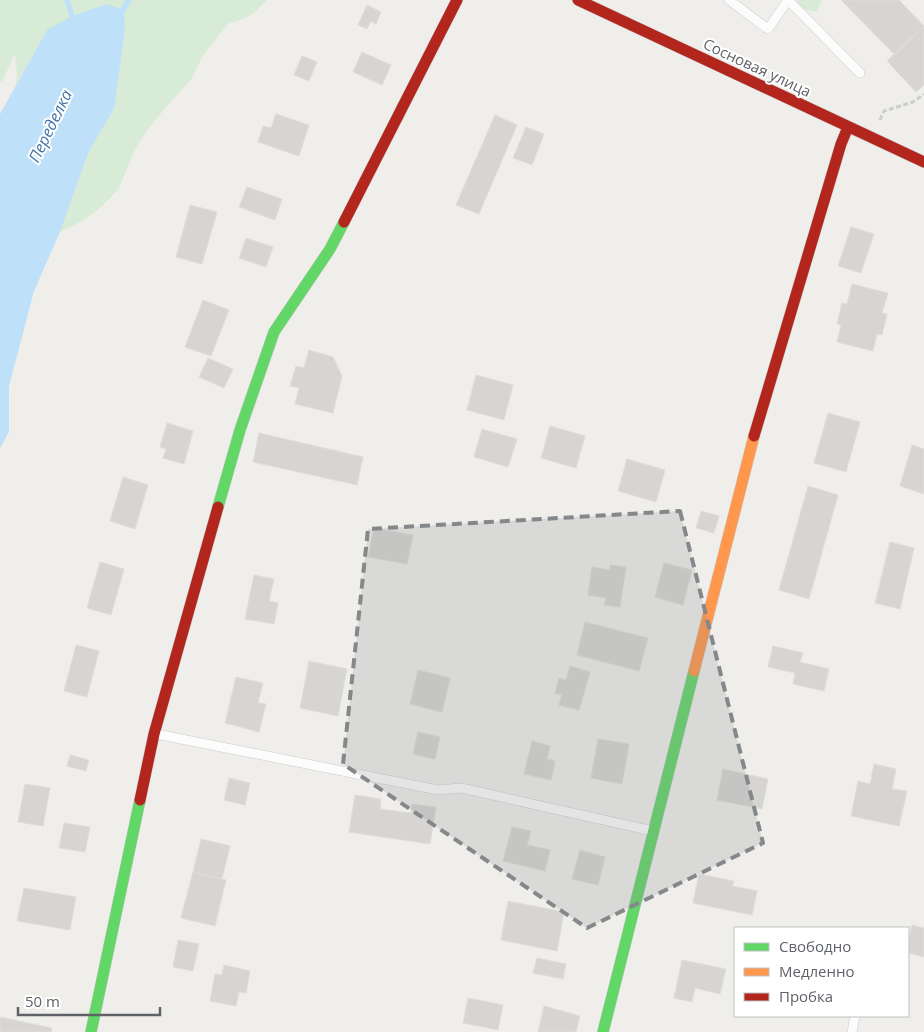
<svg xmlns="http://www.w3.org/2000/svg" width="924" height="1032" font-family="'Open Sans',sans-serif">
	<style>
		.green { fill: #d8ebd6 }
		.water { fill: #bfe0f9 }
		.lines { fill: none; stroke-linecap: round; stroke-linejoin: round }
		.stream { stroke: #bfe0f9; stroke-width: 5.5 }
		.building { fill: #d6d5d3; stroke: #deddd9 }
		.lane-casing { stroke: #cbcccc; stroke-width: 10 }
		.fast-casing { stroke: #cacacb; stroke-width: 12 }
		.slow-casing { stroke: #cacacb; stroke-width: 12 }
		.jam-casing { stroke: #cacacb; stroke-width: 12 }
		.path { stroke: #cacfcc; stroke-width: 3; stroke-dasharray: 5 2.5; stroke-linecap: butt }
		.lane { stroke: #fdfcfc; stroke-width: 9 }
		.fast { stroke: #63d668; stroke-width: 11 }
		.slow { stroke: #ff974d; stroke-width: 11 }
		.jam { stroke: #b3261e; stroke-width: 11 }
		.marked { fill: #84888a; fill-opacity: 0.2; stroke: #84888a; stroke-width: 4; stroke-dasharray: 10 6; stroke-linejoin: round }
		.labels { text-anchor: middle; stroke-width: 4; stroke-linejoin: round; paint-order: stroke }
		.street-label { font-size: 15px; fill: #5f6368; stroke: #fff }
		.water-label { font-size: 16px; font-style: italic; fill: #4174aa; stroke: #fff }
	</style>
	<rect width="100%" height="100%" fill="#efeeea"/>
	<!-- green -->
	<path class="green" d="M 0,0 L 267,0 L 252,14 L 241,20 L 229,23 L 215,40 L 202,57 L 192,78 L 162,112 L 148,129 L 136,147 L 118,190 L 102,206 L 84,220 L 60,232 L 89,151 L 114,109 L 47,30 L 16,85 L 17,74 L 15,54 L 2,81 L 0,82 Z
		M 797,0 L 822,0 L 817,12 L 806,10 L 797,4 Z"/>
	<!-- water -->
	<path class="water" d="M 107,4 L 124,10 L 125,28 L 114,109 L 89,151 L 60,232 L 34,291 L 9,386 L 9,432 L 0,448 L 0,114 L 47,30 L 72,16 Z"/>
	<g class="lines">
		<!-- stream -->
		<path class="stream" d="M 67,0 L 74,22
			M 120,15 L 129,0"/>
	</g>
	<!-- building -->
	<path class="building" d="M 841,0 L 899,0 L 924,26 L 895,55 Z
		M 367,5 L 381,12 L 376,24 L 371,21 L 367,29 L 358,25 Z
		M 924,26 L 924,85 L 916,92 L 887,61 Z
		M 362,52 L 391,65 L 382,85 L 353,72 Z
		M 302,56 L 317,62 L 309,81 L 294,75 Z
		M 276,114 L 309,125 L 299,156 L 258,142 L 263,126 L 271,128 Z
		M 495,115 L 517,125 L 479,214 L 456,205 Z
		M 526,127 L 544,134 L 532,165 L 513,158 Z
		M 247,187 L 282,199 L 275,220 L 239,207 Z
		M 190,205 L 217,212 L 202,264 L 176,257 Z
		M 851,227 L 874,234 L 861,273 L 838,266 Z
		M 246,238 L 273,247 L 266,267 L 239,258 Z
		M 852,284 L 888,293 L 882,313 L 887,314 L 882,335 L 877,334 L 873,351 L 837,342 L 841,325 L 837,324 L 842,303 L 847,304 Z
		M 203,300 L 229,310 L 211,356 L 185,347 Z
		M 309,350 L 333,357 L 342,376 L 333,413 L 295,404 L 299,388 L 290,386 L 296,366 L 304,368 Z
		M 208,358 L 233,369 L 224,388 L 199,377 Z
		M 476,375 L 513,385 L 504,420 L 467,410 Z
		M 828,413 L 860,422 L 846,472 L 814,463 Z
		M 167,423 L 193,431 L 184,464 L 163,458 L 166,449 L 160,447 Z
		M 550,426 L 585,436 L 576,468 L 541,458 Z
		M 482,429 L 517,439 L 508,467 L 474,457 Z
		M 259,433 L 363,457 L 357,485 L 253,462 Z
		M 912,445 L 924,449 L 924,494 L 900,486 Z
		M 627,459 L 665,470 L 656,502 L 618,491 Z
		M 123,477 L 148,485 L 135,529 L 110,521 Z
		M 808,486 L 838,495 L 809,599 L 779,590 Z
		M 701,511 L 719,516 L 714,533 L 696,528 Z
		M 374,528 L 413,535 L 407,564 L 368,557 Z
		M 890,542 L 914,548 L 900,609 L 875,603 Z
		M 100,562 L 124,569 L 111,615 L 87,608 Z
		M 664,563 L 692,570 L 683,605 L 655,597 Z
		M 610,565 L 626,567 L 620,607 L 604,605 L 606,598 L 588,595 L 592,567 L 610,570 Z
		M 254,575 L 274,579 L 269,601 L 278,603 L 274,624 L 245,619 Z
		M 585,622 L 648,638 L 639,671 L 577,655 Z
		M 76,645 L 99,651 L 87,697 L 64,691 Z
		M 773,646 L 803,653 L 800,662 L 829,669 L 824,691 L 793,684 L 795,673 L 768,667 Z
		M 309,661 L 347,669 L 338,716 L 300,708 Z
		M 570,666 L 590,672 L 579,710 L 559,705 L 562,695 L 555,693 L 559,678 L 566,680 Z
		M 418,670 L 450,678 L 442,712 L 410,704 Z
		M 236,677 L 263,683 L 258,703 L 266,704 L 259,732 L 225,723 Z
		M 418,732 L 440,737 L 435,759 L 413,754 Z
		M 598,739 L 629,744 L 622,784 L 591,778 Z
		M 532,741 L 550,746 L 547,759 L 555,761 L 551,780 L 524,774 Z
		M 70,755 L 89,760 L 86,771 L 67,766 Z
		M 874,764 L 896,769 L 892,789 L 907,791 L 899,826 L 851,816 L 858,781 L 870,784 Z
		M 723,769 L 768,779 L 762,809 L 717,800 Z
		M 229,778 L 250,783 L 245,805 L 224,800 Z
		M 25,784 L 50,788 L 43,826 L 18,822 Z
		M 355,795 L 381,799 L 380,809 L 411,813 L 412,804 L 436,807 L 430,844 L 349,832 Z
		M 64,823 L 90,827 L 85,852 L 59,848 Z
		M 512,827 L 531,831 L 527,845 L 550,850 L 545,871 L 503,861 Z
		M 201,839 L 230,846 L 222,879 L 193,872 Z
		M 580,850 L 605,857 L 598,885 L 572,879 Z
		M 193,872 L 226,880 L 215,926 L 181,918 Z
		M 699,874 L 734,881 L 732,886 L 757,891 L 752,915 L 693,903 Z
		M 24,888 L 76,897 L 70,930 L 17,921 Z
		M 508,901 L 564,912 L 557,951 L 501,940 Z
		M 912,925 L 924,928 L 924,957 L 908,953 L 908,945 Z
		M 178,940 L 199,944 L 193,971 L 173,967 Z
		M 537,958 L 566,964 L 563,979 L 533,973 Z
		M 682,960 L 726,969 L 720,994 L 695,988 L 692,1002 L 674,998 Z
		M 224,965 L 250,971 L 246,993 L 239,992 L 236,1006 L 210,1001 L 215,974 L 222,975 Z
		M 468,998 L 503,1005 L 498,1030 L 463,1023 Z
		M 544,1006 L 580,1016 L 576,1032 L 538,1032 Z
		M 0,1017 L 52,1028 L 51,1032 L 0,1032 Z"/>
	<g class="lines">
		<defs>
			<path id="lane" d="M 729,0 L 768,29 L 788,0
				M 788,0 L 860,73
				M 156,734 L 438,790 L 461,788 L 653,831
				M 852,1032 L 855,1016"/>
			<path id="fast" d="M 218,507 L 240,430 L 274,332 L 330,249 L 344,222
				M 91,1032 L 140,800
				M 603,1032 L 694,671"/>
			<path id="slow" d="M 694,671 L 754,436"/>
			<path id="jam" d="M 578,0 L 924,162
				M 344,222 L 457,0
				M 754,436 L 841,144 L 848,127
				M 140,800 L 154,734 L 218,507"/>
		</defs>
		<!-- lane casing -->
		<use href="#lane" class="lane-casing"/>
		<!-- fast casing -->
		<use href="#fast" class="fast-casing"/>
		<!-- slow casing -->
		<use href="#slow" class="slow-casing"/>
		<!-- jam casing -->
		<use href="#jam" class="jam-casing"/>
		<!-- path -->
		<path class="path" d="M 880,120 L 884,111 L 913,102 L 924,94"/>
		<!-- lane -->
		<use href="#lane" class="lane"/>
		<!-- fast -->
		<use href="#fast" class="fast"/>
		<!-- slow -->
		<use href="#slow" class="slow"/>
		<!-- jam -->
		<use href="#jam" class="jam"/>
	</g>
	<!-- marked area -->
	<path class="marked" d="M 680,511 L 763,843 L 587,928 L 343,764 L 368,529 Z"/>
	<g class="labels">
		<!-- street labels -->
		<g class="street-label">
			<text transform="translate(757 68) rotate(25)" y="5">Сосновая улица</text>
		</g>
		<!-- water labels -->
		<g class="water-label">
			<text transform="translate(50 126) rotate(-64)" y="6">Переделка</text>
		</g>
	</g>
	<!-- legend -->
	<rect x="734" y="927" width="175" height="90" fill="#ffffff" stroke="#bfc1c3"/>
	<rect x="744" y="943" width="25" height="8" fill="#63d668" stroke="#bfc1c3"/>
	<text x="779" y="952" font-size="15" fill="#5f6368">Свободно</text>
	<rect x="744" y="968" width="25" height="8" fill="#ff974d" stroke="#bfc1c3"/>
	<text x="779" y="977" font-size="15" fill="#5f6368">Медленно</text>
	<rect x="744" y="993" width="25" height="8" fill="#b3261e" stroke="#bfc1c3"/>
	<text x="779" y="1002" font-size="15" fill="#5f6368">Пробка</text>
	<!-- scale -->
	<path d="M18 1007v8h142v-8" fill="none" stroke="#5f6368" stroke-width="2.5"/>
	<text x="25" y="1007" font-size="15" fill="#5f6368" stroke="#ffffff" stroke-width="4" paint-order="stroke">50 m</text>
</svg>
